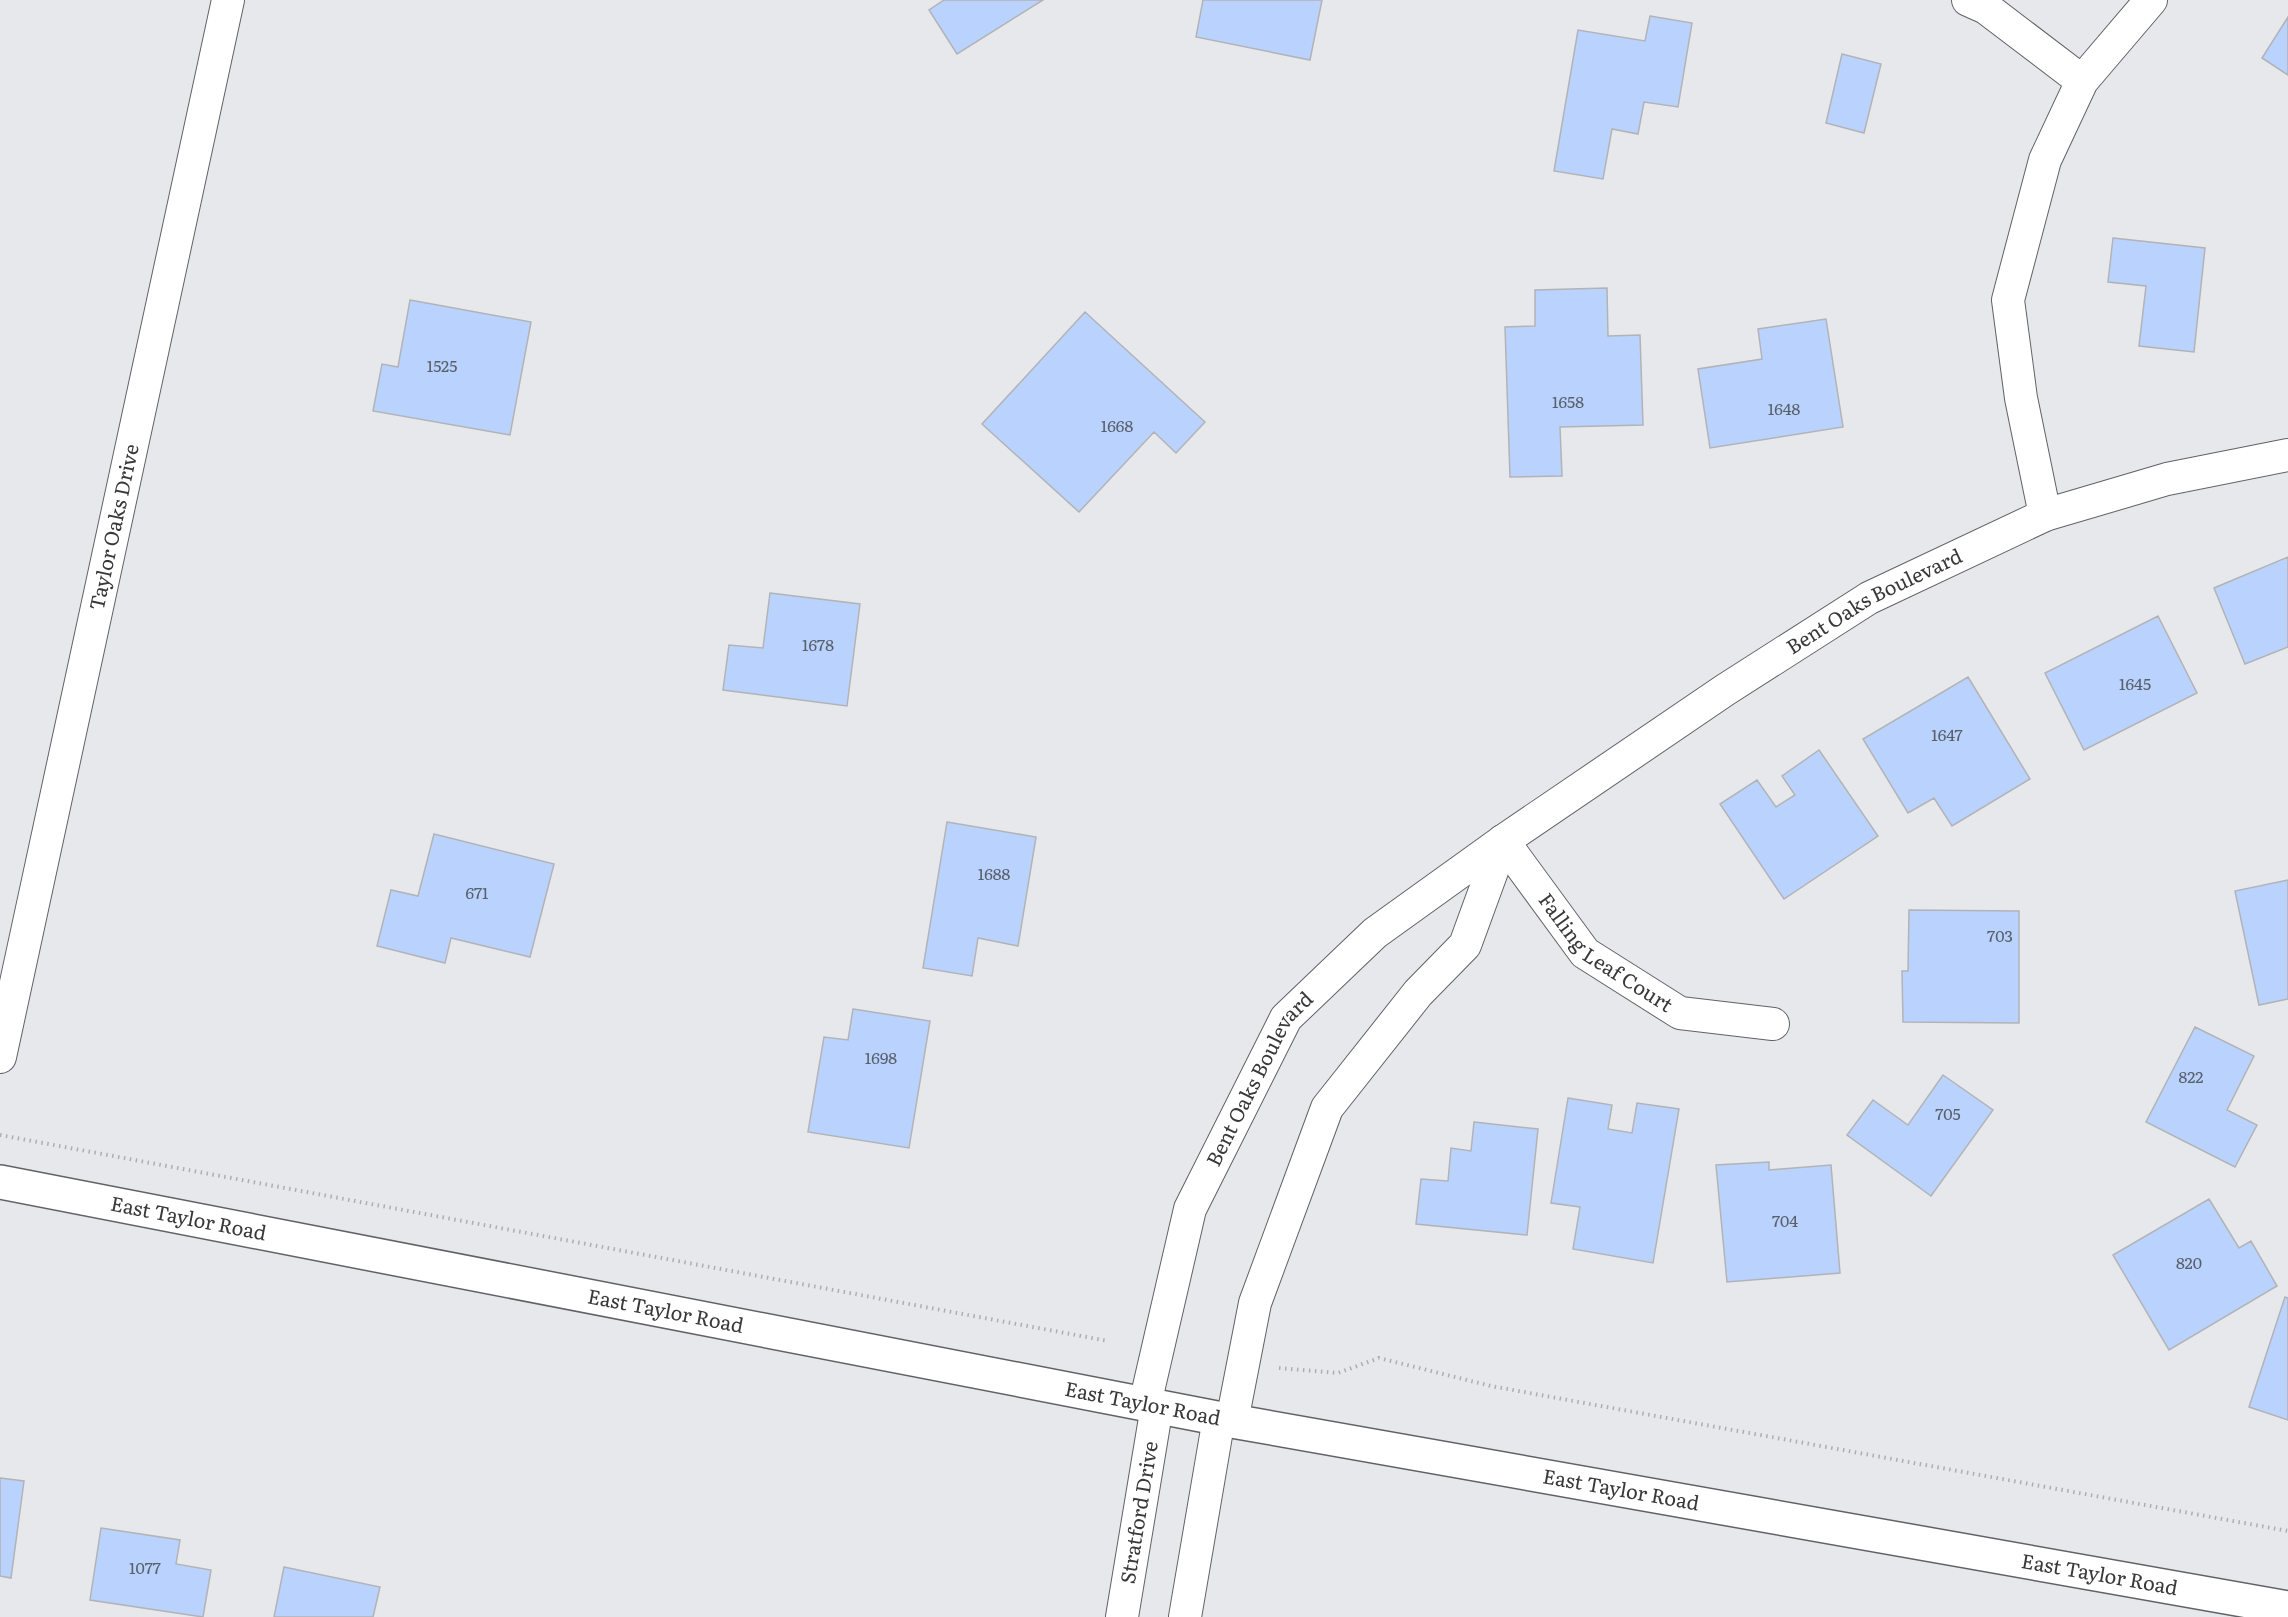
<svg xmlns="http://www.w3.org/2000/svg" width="2288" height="1617" font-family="Literata,serif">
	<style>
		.building { fill: #b9d3fe; stroke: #b2b3b6; stroke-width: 1.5 }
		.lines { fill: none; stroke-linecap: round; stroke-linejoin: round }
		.street-casing { stroke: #616265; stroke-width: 34 }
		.secondary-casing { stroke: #616265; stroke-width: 36 }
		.path { stroke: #adaeb0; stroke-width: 4; stroke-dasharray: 1.5 4.5; stroke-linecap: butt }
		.street { stroke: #fff; stroke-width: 32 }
		.secondary { stroke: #fff; stroke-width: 33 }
		.labels { text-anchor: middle; stroke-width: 4.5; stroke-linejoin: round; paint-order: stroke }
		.number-label { font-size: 16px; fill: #59606b }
		.street-label { font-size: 20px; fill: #39393a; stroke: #fff }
	</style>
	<rect width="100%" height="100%" fill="#e7e8eb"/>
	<!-- building -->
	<path class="building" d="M 944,0 L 1043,0 L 957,54 L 929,10 Z
		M 1203,0 L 1322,0 L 1310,60 L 1196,37 Z
		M 1650,16 L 1692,23 L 1678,107 L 1644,102 L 1638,134 L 1612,129 L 1603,179 L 1554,171 L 1578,30 L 1645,41 Z
		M 2288,17 L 2288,75 L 2262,58 Z
		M 1842,54 L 1881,64 L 1864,133 L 1826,123 Z
		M 2113,238 L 2205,248 L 2194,352 L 2139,346 L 2146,286 L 2108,282 Z
		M 1607,288 L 1608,336 L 1640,335 L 1643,425 L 1560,427 L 1562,476 L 1510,477 L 1505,327 L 1535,326 L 1535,290 Z
		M 410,300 L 531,322 L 510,435 L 373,411 L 382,364 L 398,367 Z
		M 1085,312 L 1205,422 L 1176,453 L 1154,432 L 1079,512 L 982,424 Z
		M 1826,319 L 1843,427 L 1710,448 L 1698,369 L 1762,359 L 1758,329 Z
		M 2288,557 L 2288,647 L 2245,664 L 2214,588 Z
		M 770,593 L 860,604 L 847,706 L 723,690 L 729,645 L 763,648 Z
		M 2158,616 L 2197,693 L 2084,750 L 2045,673 Z
		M 1968,677 L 2030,779 L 1952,826 L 1934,798 L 1908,813 L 1863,739 Z
		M 1819,750 L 1878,836 L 1784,899 L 1720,804 L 1757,780 L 1776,807 L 1795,795 L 1782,776 Z
		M 947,822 L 1036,837 L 1018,946 L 978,938 L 972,976 L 923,968 Z
		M 434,834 L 554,864 L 530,957 L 451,938 L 445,963 L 377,946 L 391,890 L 418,896 Z
		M 2288,880 L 2288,999 L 2259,1005 L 2235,891 Z
		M 1909,910 L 2019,911 L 2019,1023 L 1903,1022 L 1902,971 L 1908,971 Z
		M 853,1009 L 930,1021 L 909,1148 L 808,1132 L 824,1037 L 848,1040 Z
		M 2195,1027 L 2254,1056 L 2227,1110 L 2257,1125 L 2235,1167 L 2146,1122 Z
		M 1943,1075 L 1993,1110 L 1931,1196 L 1847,1135 L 1873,1100 L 1908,1125 Z
		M 1568,1098 L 1612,1105 L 1608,1129 L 1632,1133 L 1637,1103 L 1679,1109 L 1653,1263 L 1573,1249 L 1580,1207 L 1551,1203 Z
		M 1474,1122 L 1538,1129 L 1527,1235 L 1416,1224 L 1421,1179 L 1448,1181 L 1451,1148 L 1471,1151 Z
		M 1769,1162 L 1769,1170 L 1831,1165 L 1840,1273 L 1727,1282 L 1716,1165 Z
		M 2209,1199 L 2239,1248 L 2251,1241 L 2277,1286 L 2169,1350 L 2113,1255 Z
		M 2285,1297 L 2288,1298 L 2288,1420 L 2249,1407 Z
		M 0,1478 L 24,1481 L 11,1578 L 0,1576 Z
		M 101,1528 L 180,1540 L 176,1564 L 211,1570 L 203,1617 L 90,1600 Z
		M 284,1567 L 380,1587 L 373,1617 L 274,1617 Z"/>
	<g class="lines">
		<defs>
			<g id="street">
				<path d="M 1968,0 L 1986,8 L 2082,81"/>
				<path d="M 2045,515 L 2021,398 L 2008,300 L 2045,160 L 2082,81 L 2151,0"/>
				<path id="s1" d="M 1503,841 L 1585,953 L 1680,1013 L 1773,1024"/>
				<path id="s2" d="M 0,1057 L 228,0"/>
				<path id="s3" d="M 1145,1404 L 1190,1209 L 1286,1018 L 1375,933 L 1503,841 L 1725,690 L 1869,598 L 2045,515 L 2167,479 L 2288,455"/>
				<path d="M 1232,1421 L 1255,1303 L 1327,1108 L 1418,993 L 1465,945 L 1503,841"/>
				<path id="s4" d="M 1122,1617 L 1157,1406"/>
				<path d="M 1185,1617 L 1219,1418"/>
			</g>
			<g id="secondary">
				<path id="s5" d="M 0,1182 L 1232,1421 L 2288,1608"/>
			</g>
		</defs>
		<!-- street casing -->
		<use href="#street" class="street-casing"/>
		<!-- secondary casing -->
		<use href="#secondary" class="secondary-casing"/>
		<!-- path -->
		<path class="path" d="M 0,1135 L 1108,1341
			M 1279,1368 L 1338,1373 L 1379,1358 L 1491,1386 L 2288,1531"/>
		<!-- street -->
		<use href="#street" class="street"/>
		<!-- secondary -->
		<use href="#secondary" class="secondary"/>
	</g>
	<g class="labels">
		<!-- number labels -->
		<g class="number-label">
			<text x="442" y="372">1525</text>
			<text x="1568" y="408">1658</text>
			<text x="1784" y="415">1648</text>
			<text x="1117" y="432">1668</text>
			<text x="818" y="651">1678</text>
			<text x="2135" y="690">1645</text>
			<text x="1947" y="741">1647</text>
			<text x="994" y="880">1688</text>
			<text x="477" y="899">671</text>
			<text x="2000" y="942">703</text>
			<text x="881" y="1064">1698</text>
			<text x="2191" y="1083">822</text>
			<text x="1948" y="1120">705</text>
			<text x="1785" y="1227">704</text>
			<text x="2189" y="1269">820</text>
			<text x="145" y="1574">1077</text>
		</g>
		<!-- street labels -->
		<g class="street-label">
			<text dy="7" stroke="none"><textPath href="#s2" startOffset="542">Taylor Oaks Drive</textPath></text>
			<text dy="7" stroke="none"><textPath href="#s3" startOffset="1137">Bent Oaks Boulevard</textPath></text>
			<text dy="7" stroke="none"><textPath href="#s1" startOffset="154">Falling Leaf Court</textPath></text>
			<text dy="7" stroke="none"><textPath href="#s3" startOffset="348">Bent Oaks Boulevard</textPath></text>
			<text dy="7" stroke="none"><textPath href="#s5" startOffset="192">East Taylor Road</textPath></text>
			<text dy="7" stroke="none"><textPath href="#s5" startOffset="678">East Taylor Road</textPath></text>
			<text dy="7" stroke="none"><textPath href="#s5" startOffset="1164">East Taylor Road</textPath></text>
			<text dy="7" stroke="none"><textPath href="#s5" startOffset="1650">East Taylor Road</textPath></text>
			<text dy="7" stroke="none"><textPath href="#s4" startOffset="106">Stratford Drive</textPath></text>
			<text dy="7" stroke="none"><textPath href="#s5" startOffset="2136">East Taylor Road</textPath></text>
		</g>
	</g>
</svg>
